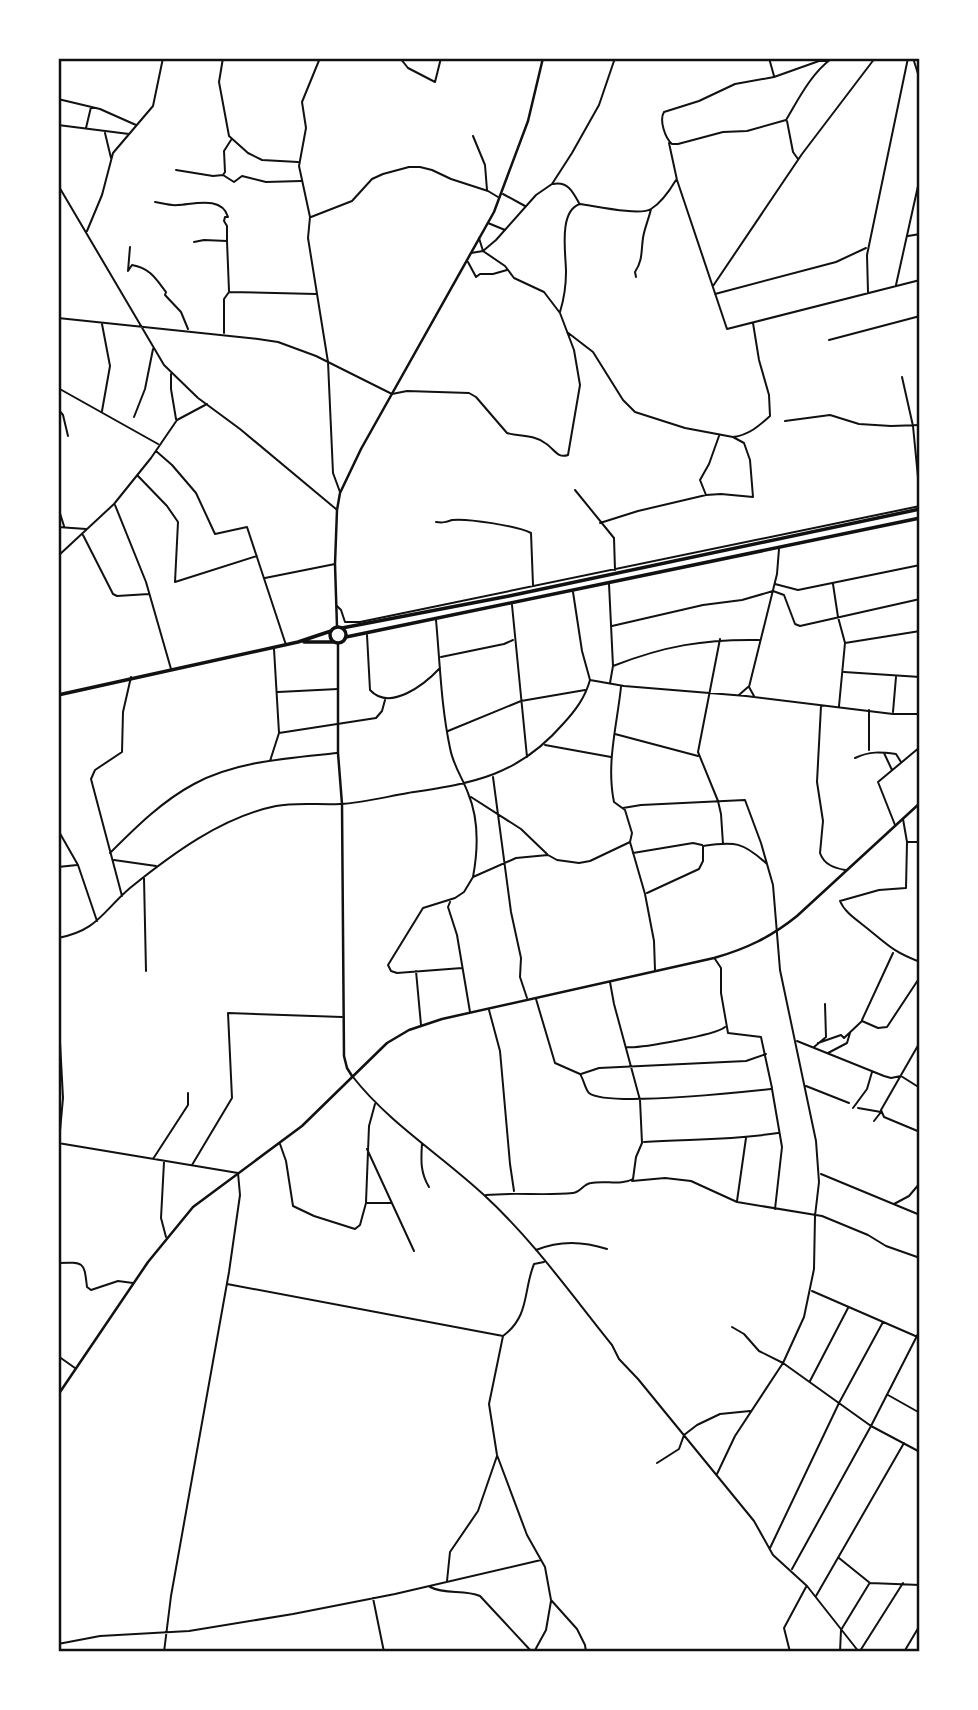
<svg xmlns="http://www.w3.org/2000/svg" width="978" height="1710" font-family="'Open Sans',sans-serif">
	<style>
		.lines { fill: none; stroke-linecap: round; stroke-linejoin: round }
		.minor { stroke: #111; stroke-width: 2 }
		.secondary { stroke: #111; stroke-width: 2.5 }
		.primary { stroke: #111; stroke-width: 2.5 }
		.trunk { stroke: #111; stroke-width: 3.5 }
		.neatline { fill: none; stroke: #111; stroke-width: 2.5 }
	</style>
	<rect width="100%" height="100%" fill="#fff"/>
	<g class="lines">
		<!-- minor -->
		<path class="minor" d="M 223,58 L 219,82 L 229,136 L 248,153 L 262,160 L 298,162
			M 320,58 L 302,102 L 306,128 L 299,166 L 310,217 L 308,238 L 328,362 L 333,473 L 340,492
			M 400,58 L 408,68 L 435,82 L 441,58
			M 769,58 L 774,76
			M 913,58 L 920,80
			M 831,59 C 811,74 799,98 786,120 L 747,131 L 723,132 L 678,144 L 672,144 C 665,138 659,120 664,112 L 699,101 L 735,84 L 774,77 L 819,61 L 847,58 L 849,58
			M 58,99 L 100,109 L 136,125
			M 787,121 L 793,152 L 798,159
			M 58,125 L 129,134
			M 86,128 L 91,107
			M 105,133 L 111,158
			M 473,136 L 485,165 L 487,190
			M 669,143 L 677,180 L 727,329 L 920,280
			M 176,170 L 213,176 L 223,175 L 225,172 L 224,151 L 231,140
			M 223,175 L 234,182 L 242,176 L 266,182 L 301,181
			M 553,184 C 568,181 573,192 579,203
			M 58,185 L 164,365 L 198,398 L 240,429 L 336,509
			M 503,194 L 525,206
			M 155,202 C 162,203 170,206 178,205 C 195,204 222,196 228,217 L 225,217 L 224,221 L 227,226 L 227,241
			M 311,217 L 352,201 L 372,179 L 383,174 L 409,167 L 420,167 L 432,170 L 451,179 L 488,191 L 498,197
			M 488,223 L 505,230
			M 87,231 L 102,195 L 113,153 L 153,106 L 163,58
			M 908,236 L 920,234
			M 194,242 L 204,240 L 227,241 L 229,291
			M 130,247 L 128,271 L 132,265 C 150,268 156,279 166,292 L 165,295 L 181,312 L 188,329
			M 471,253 L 483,251 L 496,240 L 536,195 L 552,184 L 572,153 L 599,105 L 615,58
			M 468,262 L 476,277 L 480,274 L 493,274 L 507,270
			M 636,277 L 635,272 C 643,260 641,251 643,238 C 644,230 649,218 651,209
			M 896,285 L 920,177
			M 713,286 L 802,154 L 875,58
			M 868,292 L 867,255 L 908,58
			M 715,294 L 836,262 L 866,248
			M 560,312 C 564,299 566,286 566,272 C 566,254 558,211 580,204 C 595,206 640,216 651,209 C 661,203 670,190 676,180
			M 58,318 L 258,339 L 278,342 L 316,356 L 392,394 L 407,391 L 469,393 L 476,397 L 507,433 C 521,437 533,434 545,443 C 554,448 557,459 568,455 L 580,385 L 574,350 L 560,313 L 544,292 L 514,278 L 505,266 L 483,251 L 479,238
			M 102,324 L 110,366 L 102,411
			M 567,332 L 593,352 L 623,400 L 635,412 L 685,428 L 733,437 L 744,443 L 750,460 L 753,497 L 721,494 L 706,495 L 638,511 L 600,523
			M 224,333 L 224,299 L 229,292 L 316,294
			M 829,340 L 920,316
			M 171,374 L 171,389 L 176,419
			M 902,377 L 913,426 L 920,498
			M 58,388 L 158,444
			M 58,409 L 63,415 L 68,436
			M 134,417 L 145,389 L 153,349
			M 785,421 L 830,415 L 859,424 L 891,426 L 920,425
			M 733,437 C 749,435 759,426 770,416 L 769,395 L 759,360 L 753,323
			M 156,451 L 172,465 L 196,493 L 215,534 L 247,527 L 286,645
			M 138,476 L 167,506 L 178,522 L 175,582 L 257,556
			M 575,490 L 614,538 L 615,570
			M 706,495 L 700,480 L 709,464 L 719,436
			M 115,505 L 146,582 L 171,669
			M 58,507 L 64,526
			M 436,522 C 443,523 446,522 452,520 C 467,518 517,526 531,533 L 533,585
			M 58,527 L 86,529
			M 83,535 L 113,594 L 117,596 L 149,594
			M 58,556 L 114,504 L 151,458 L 177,420 L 207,404
			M 265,578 L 335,564
			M 609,584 L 613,666 L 610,683
			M 775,584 L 798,590 L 920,565
			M 833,584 L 838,617 L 845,643 L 839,706
			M 573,592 L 582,651 L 590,680 L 624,686 L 746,696 L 893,714 L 920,714
			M 512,605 L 527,757
			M 337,606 L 341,610 L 345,622 L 360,622 L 920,506
			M 436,620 C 440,663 441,706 450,748 C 453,765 462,777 468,793 C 479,819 478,850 473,877
			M 612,626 L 703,605 L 742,600 L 773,591 L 784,595 L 795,624 L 800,626 L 920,599
			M 367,635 L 370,690 C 390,712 425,684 440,668
			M 720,639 L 698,752 L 718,801 L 721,814 L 723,844
			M 845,643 L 920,631
			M 441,657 L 504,644 L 513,640
			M 613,666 C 664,646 704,639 759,640
			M 844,672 L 920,677
			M 621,687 C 617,725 606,764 614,802 L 625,810 L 632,833 L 630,842 L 645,894 L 654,941 L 655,970
			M 278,692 L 338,689
			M 739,695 L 748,687
			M 754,696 L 749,687 L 777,574 L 779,549
			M 821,706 L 817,782 L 823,821 L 820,853 C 824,865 835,868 845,870
			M 869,710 L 869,750
			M 893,712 L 896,677
			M 448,731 L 521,701 L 585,690
			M 279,733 L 376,718 L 382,711 L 385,700
			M 615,734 L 698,756
			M 545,745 L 611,757
			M 884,753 L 892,770
			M 855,758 C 870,751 880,752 896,754 L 901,762
			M 270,761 L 279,733 L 274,649
			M 493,777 L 511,912 L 521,958 L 520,977 L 527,998
			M 471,797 L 521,829 L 547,854
			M 623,808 L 641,805 L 745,800 L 761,843 L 773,885 L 780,970 L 816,1141 L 819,1182 L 815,1216 L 814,1269 L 804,1317 L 783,1363 L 735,1436 L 717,1474
			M 903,819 L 907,842 L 906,888 L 879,890 L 840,901 C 844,911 854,918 863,925 C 887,944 891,951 920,962
			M 895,825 L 878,782 L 920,747
			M 58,830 L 78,865 L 97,921
			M 907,842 L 920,842
			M 110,853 C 135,828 162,801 194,784 C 236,761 290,758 337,753
			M 633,853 L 693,843 L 702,845
			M 114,860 L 156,866
			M 58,867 L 77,865
			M 144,878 L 146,971
			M 647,893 L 699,869 L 703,861 L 703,846 C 735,841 743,842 767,864
			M 122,896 L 91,779 L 95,770 L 122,752 L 123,712 L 131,677
			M 450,902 L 448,907 L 457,935 L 470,1012
			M 58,938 C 98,930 102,912 130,888 C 172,854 222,817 276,806 C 296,802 319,805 340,804 C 362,803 385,797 408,793 C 472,783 517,777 563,724 C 575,711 585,698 590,680
			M 715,959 L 721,968 L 721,993 L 728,1033 L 761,1037 L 772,1088
			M 462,968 L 397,973 L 391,971 L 388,965 L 423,908 L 455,898 L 464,892 L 473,877 L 516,858 L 548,855 L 557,860 L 579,863 L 590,861 L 630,842
			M 416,971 L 421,1025
			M 536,999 L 555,1063 L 580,1074 C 584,1080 585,1089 589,1093 C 606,1107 744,1092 772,1089 L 782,1147 L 775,1209
			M 58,1005 L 63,1098 L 59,1142
			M 489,1010 L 500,1051 L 510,1164 L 514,1191
			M 862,1020 L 893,953
			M 797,1041 L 884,1076 L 891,1078 L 901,1076 L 920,1088
			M 920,1042 L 881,1110 L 884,1117 L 920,1132
			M 818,1043 L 841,1035 L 844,1038 L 862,1021 L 878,1028 L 887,1027 L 920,977
			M 626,1047 C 638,1049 716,1035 725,1027
			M 814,1047 L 826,1037 L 825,1004
			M 828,1053 L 847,1043 L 850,1033
			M 581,1074 L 599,1068 L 746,1061 L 766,1054
			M 353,1077 C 389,1123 441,1155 484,1195 C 532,1239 571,1294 612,1345 L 619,1359 L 638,1379 L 754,1521 L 773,1555 L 807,1586 L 859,1652
			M 806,1086 L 849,1103
			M 853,1108 L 867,1089 L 872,1072
			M 858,1108 L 881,1112 L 874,1121
			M 644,1142 C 689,1139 734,1140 778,1133
			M 58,1143 L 238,1173 L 240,1195 L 229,1272 L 171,1596 L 164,1652
			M 422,1143 C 421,1160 420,1172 429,1187
			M 280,1144 L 286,1161 L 293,1206 L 314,1216 L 355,1229 L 360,1225 L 366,1203 L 392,1203
			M 367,1149 L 414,1251
			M 153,1159 L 188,1105 L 188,1093
			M 164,1162 L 161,1218 L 166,1237
			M 192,1165 L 232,1098 L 228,1013 L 342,1017
			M 821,1174 L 920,1215
			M 632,1181 L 665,1178 L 691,1181 L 737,1202 L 822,1216 L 868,1235 L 886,1246 L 920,1258
			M 486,1195 C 515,1192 544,1196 573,1193 C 581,1192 583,1184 591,1183 C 605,1180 621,1186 633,1179 L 636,1157 L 642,1143 L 640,1100 L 614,1004 L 610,982
			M 737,1201 L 746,1138
			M 366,1202 L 369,1126 L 375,1104
			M 894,1204 L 909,1196 L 920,1183
			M 536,1250 C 560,1240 583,1241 607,1249
			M 544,1262 L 534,1264 C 523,1291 530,1316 503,1336 L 489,1404 L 497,1455 L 527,1535 L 545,1567 L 551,1600 L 577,1629 L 585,1645 L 586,1652
			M 58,1263 C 85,1262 84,1262 87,1287 L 91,1290 L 118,1281 L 133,1283
			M 227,1284 L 503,1336
			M 812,1291 L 920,1338
			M 732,1327 L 744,1334 L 759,1351 L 783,1363 L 871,1426 L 920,1452
			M 58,1356 L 75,1368
			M 810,1381 L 848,1308
			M 888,1395 L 920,1413
			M 657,1463 L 679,1449 L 684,1435 L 697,1425 L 720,1414 L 750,1411
			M 770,1548 L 839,1403 L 883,1322
			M 839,1558 L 870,1583 L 920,1585
			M 792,1569 L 871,1426 L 920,1330
			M 447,1581 L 450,1552 L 478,1511 L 497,1456
			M 430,1587 C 446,1595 464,1589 480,1596 L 532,1652
			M 816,1596 L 904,1443
			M 373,1598 L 384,1652
			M 58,1644 L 100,1636 L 189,1631 L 293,1614 L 395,1594 L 541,1560
			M 860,1651 L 903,1583
			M 534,1652 L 546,1630 L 551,1601
			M 790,1652 L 784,1628 L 806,1587
			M 840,1652 L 841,1630 L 869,1584
			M 904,1652 L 920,1625"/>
		<!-- secondary -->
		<path class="secondary" d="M 337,627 L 335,564 L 337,510 L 340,493 L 361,449 L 494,212 L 528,121 L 543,58
			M 338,643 L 338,753 L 342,804 L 344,1056 L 347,1068 L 352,1076"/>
		<!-- primary -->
		<path class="primary" d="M 58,1395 L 148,1262 L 193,1207 L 302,1126 L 387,1043 L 409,1030 L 442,1019 L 714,958 C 746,949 771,937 797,916 L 920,803"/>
		<!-- trunk -->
		<path class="trunk" d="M330 635a8 8 0 1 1 16 0a8 8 0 1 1-16 0Z
			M 342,628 L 509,596 L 920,509
			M 346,637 L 920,518
			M 304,642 L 334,642
			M 58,695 L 298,642 L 331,631"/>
	</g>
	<!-- border -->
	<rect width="978" height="1710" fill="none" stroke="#ffffff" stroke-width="119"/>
	<rect x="60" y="60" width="858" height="1590" class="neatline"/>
</svg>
